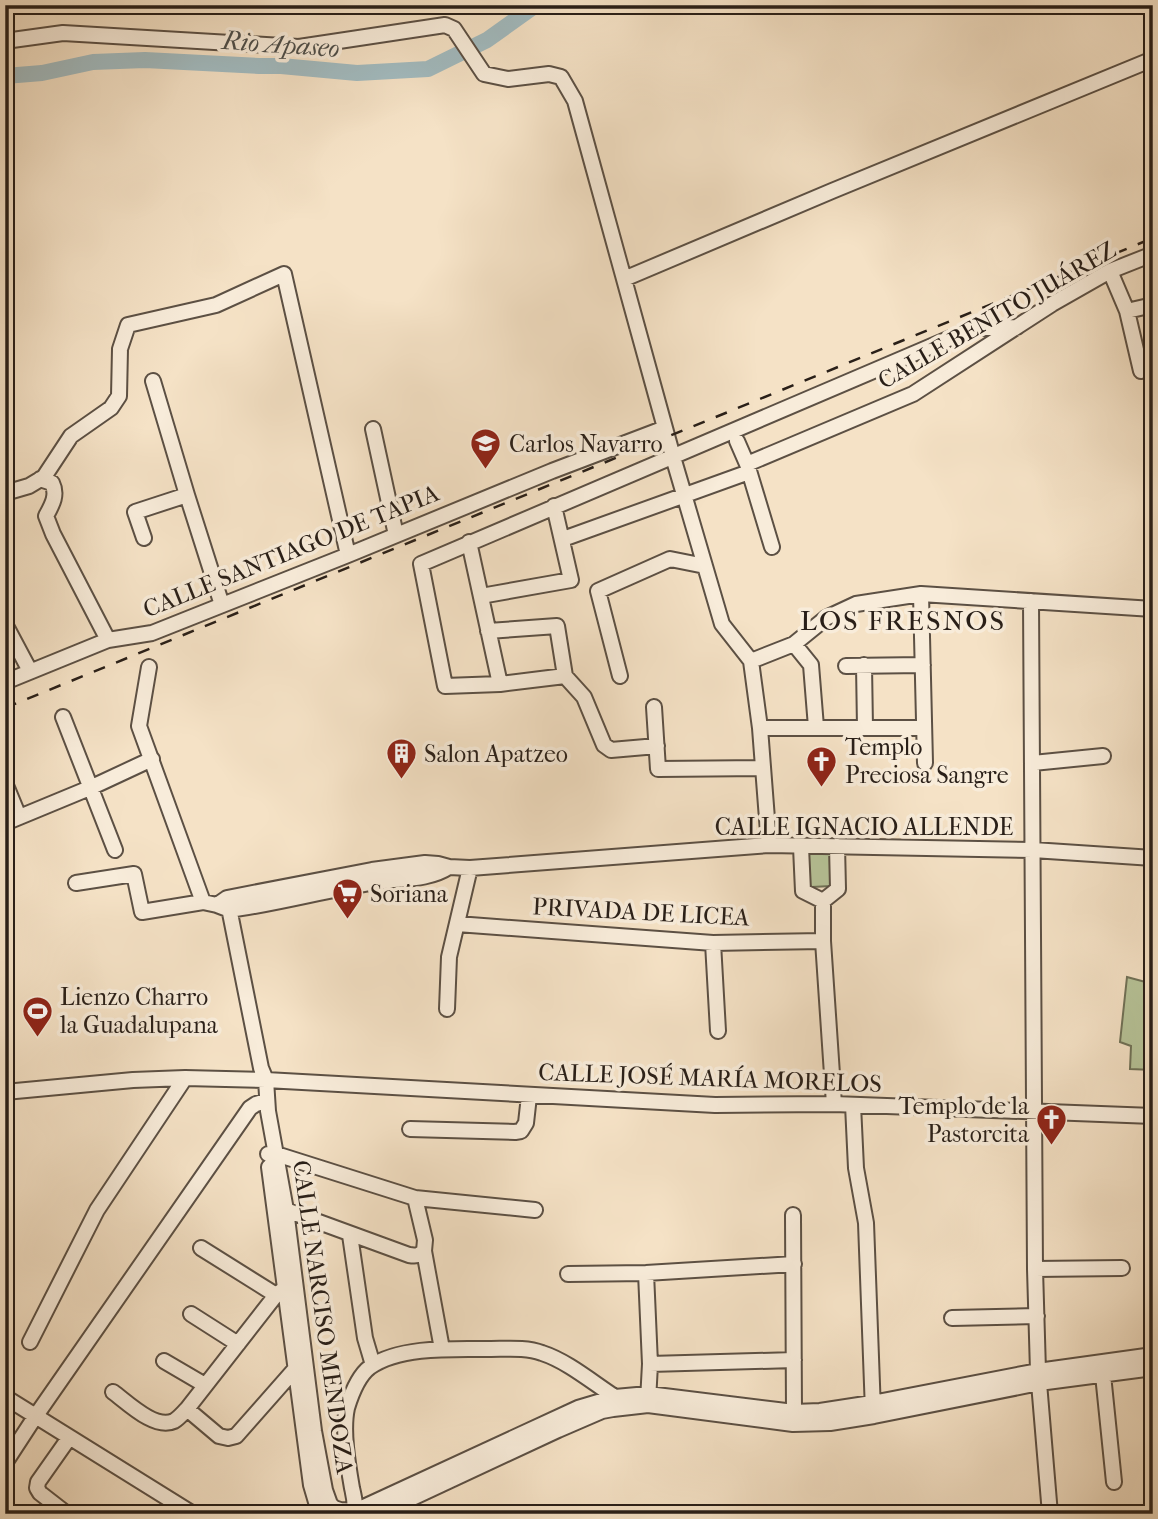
<svg xmlns="http://www.w3.org/2000/svg" width="1158" height="1519" font-family="'IM FELL French Canon',serif">
	<style>
		.green { fill: #b7c499; stroke: #707258; stroke-width: 2 }
		.lines { fill: none; stroke-linecap: round; stroke-linejoin: round }
		.river { stroke: #a2bbc0; stroke-width: 16 }
		.minor-casing { stroke: #5c5044; stroke-width: 18 }
		.minor { stroke: #f8ecda; stroke-width: 14 }
		.rail { stroke: #291f18; stroke-width: 2.5; stroke-dasharray: 12 12; stroke-linecap: butt }
		.labels { text-anchor: middle; stroke-width: 7; stroke-linejoin: round; paint-order: stroke }
		.street-label { font-size: 24px; fill: #291f18; stroke: #f8ecda }
		.poi-label { font-size: 24px; fill: #291f18; stroke: #f8ecda; text-anchor: start }
		.water-label { font-size: 26px; font-style: italic; fill: #4d4e4a; stroke: #f8ecda }
		.quarter-label { font-size: 28px; letter-spacing: 2px; fill: #291f18; stroke: #f8ecda }
	</style>
	<rect width="100%" height="100%" fill="#f5e2c6"/>
	<filter id="stains"><feTurbulence type="fractalNoise" baseFrequency=".00286" numOctaves="4"/><feColorMatrix values="0 0 0 0 .2 0 0 0 0 .09 0 0 0 0 .02 0 0 0 .5 -.17"/></filter>
	<radialGradient id="worn" r=".72"><stop offset=".6" stop-color="#630" stop-opacity="0"/><stop offset="1" stop-color="#630" stop-opacity=".3"/></radialGradient>
	<!-- green -->
	<path class="green" d="M 831,850 L 831,886 L 812,887 L 808,884 L 806,853 Z
		M 1127,977 L 1153,984 L 1153,1070 L 1130,1069 L 1131,1046 L 1120,1042 Z"/>
	<g class="lines">
		<!-- river -->
		<path class="river" d="M 5,76 L 42,73 L 93,62 L 145,60 L 259,66 L 281,66 L 357,73 L 428,69 L 487,40 L 536,5"/>
		<defs>
			<path id="minor" d="M 5,41 L 63,33 L 299,47 L 445,25 L 454,29 L 484,74 L 508,79 L 549,74 L 561,77 L 575,101 L 673,457 L 722,624 L 751,661
				M 1110,271 L 1127,311 L 1141,371
				M 624,279 L 832,191 L 1153,59
				M 1127,311 L 1153,305
				M 153,381 L 187,495 L 222,605
				M 373,429 L 396,535
				M 737,441 L 747,464 L 772,547
				M 747,464 L 913,394 L 1052,304 L 1110,271 L 1153,254
				M 40,479 L 52,483 C 58,495 52,505 46,516 L 53,534 L 108,640
				M 5,493 L 29,486 L 44,477 L 71,436 L 111,408 L 119,396 L 120,349 L 128,325 L 216,305 L 284,274 L 348,555
				M 144,538 L 135,512 L 187,495
				M 563,539 L 749,472
				M 469,542 L 500,684
				M 921,594 L 925,763
				M 481,596 L 571,580 L 554,506
				M 1031,601 L 1035,1269 L 1038,1371 L 1050,1514
				M 5,624 L 30,671
				M 488,631 L 557,626 L 565,676 L 584,697 L 604,745 L 611,750 L 657,746
				M 794,644 L 811,665 L 816,727
				M 751,661 L 794,644 L 826,618 L 856,604 L 921,594 L 1153,609
				M 751,661 L 760,728 L 769,845
				M 864,665 L 865,728
				M 846,666 L 923,665
				M 149,667 L 139,726 L 203,902
				M 565,676 L 500,684 L 445,686 L 421,564 L 974,328 L 1017,327
				M 620,676 L 598,591 L 670,559 L 705,566
				M 5,682 L 108,640 L 152,633 L 348,555 L 552,471 L 665,428
				M 654,707 L 658,769 L 763,768
				M 63,717 L 115,850
				M 760,728 L 924,728
				M 1033,763 L 1103,756
				M 5,783 L 19,817
				M 5,823 L 92,787 L 152,759
				M 801,847 L 803,891 L 823,901 L 838,889 L 837,846
				M 76,883 L 134,874 L 142,912 L 203,902 L 217,905 L 230,910 C 279,903 326,890 375,882 C 399,878 428,881 449,867
				M 227,898 L 261,1068 L 266,1080 L 268,1111 L 286,1210 L 314,1431 L 325,1490 L 330,1504 L 334,1508 L 340,1510 L 355,1511 L 578,1408 L 615,1397 L 648,1394 L 794,1412 L 820,1411 L 872,1403 L 1038,1371 L 1153,1355
				M 823,901 L 823,941 L 834,1104
				M 217,905 L 227,898 L 372,870 L 425,863 L 438,864 L 449,867 L 470,868 L 769,845 L 1033,850 L 1153,858
				M 457,924 L 713,943 L 823,941
				M 713,943 L 718,1031
				M 447,1009 L 449,957 L 470,868
				M 5,1092 L 133,1080 L 185,1078 L 266,1080 L 715,1105 L 834,1104 L 1153,1116
				M 853,1105 L 856,1168 L 866,1223 L 873,1411
				M 410,1129 L 515,1132 L 521,1131 L 526,1123 L 529,1096
				M 268,1154 L 276,1154 L 415,1198 L 535,1210
				M 269,1167 L 311,1485 L 316,1502 L 323,1514
				M 415,1198 L 425,1240 L 424,1251 L 442,1349
				M 286,1210 L 409,1255 C 415,1256 419,1256 424,1251
				M 793,1215 L 794,1412
				M 350,1235 L 365,1338 L 373,1365
				M 201,1248 L 276,1295
				M 1035,1269 L 1122,1268
				M 646,1273 L 650,1364 L 648,1401
				M 568,1274 L 646,1273 L 794,1264
				M 191,1314 L 238,1344
				M 952,1318 L 1037,1316
				M 30,1342 L 97,1210 L 185,1078
				M 164,1361 L 205,1385
				M 650,1364 L 794,1360
				M 1102,1365 L 1114,1482
				M 113,1392 C 128,1403 155,1430 174,1421 C 179,1418 183,1413 187,1409 L 276,1295 L 285,1288 L 293,1287
				M 5,1397 L 193,1514
				M 187,1409 L 219,1436 L 228,1438 L 236,1436 L 296,1368
				M 5,1463 L 35,1417 L 250,1108 L 256,1104 L 266,1101
				M 67,1514 L 40,1493 L 37,1488 L 38,1482 L 69,1438
				M 354,1514 C 356,1504 354,1497 352,1488 C 348,1465 342,1431 347,1408 C 351,1395 358,1376 370,1367 C 400,1346 454,1349 489,1349 C 507,1349 526,1347 542,1353 C 567,1361 592,1382 615,1397
				M 378,1514 L 558,1430 L 602,1411 L 613,1409 L 648,1405 L 793,1424 L 830,1423 L 874,1416 L 1039,1383 L 1153,1368"/>
		</defs>
		<!-- minor casing -->
		<use href="#minor" class="minor-casing"/>
		<!-- minor -->
		<use href="#minor" class="minor"/>
		<!-- rail -->
		<path class="rail" d="M 5,708 L 1153,238"/>
	</g>
	<!-- icons -->
	<defs>
		<symbol id="school-pin" viewBox="-11 -11 22 30"><path d="M0 17L-7.5 6A9.5 9.5 0 1 1 7.5 6Z" fill="#8f2418" stroke="#f8ecda"/><path d="M0-5L7-2L0 1L-7-2ZM-4 1L0 2.5L4 1V4Q0 6-4 4Z" fill="#fff"/></symbol>
		<symbol id="building-pin" viewBox="-11 -11 22 30"><path d="M0 17L-7.5 6A9.5 9.5 0 1 1 7.5 6Z" fill="#8f2418" stroke="#f8ecda"/><path d="M-4-6H4V6H1V3H-1V6H-4ZM-2.5-4.3h1.7v1.8h-1.7ZM.8-4.3h1.7v1.8H.8ZM-2.5-1h1.7V.8h-1.7ZM.8-1h1.7V.8H.8Z" fill="#fff"/></symbol>
		<symbol id="church-pin" viewBox="-11 -11 22 30"><path d="M0 17L-7.5 6A9.5 9.5 0 1 1 7.5 6Z" fill="#8f2418" stroke="#f8ecda"/><path d="M-1.2-6h2.4v3.5h3.3v2.4h-3.3V6h-2.4V-.1h-3.3v-2.4h3.3Z" fill="#fff"/></symbol>
		<symbol id="supermarket-pin" viewBox="-11 -11 22 30"><path d="M0 17L-7.5 6A9.5 9.5 0 1 1 7.5 6Z" fill="#8f2418" stroke="#f8ecda"/><path d="M-6-5.5h2.5l.6 2H6L4.5 2H-2.5L-4.4-4H-6ZM-1.5 3.2a1.3 1.3 0 1 0 .1 0ZM3 3.2a1.3 1.3 0 1 0 .1 0Z" fill="#fff"/></symbol>
		<symbol id="stadium-pin" viewBox="-11 -11 22 30"><path d="M0 17L-7.5 6A9.5 9.5 0 1 1 7.5 6Z" fill="#8f2418" stroke="#f8ecda"/><path d="M0-5a6.5 5 0 1 0 0 10a6.5 5 0 1 0 0-10ZM-3.5-1.8h7v3.6h-7Z" fill="#fff"/></symbol>
	</defs>
	<g fill-rule="evenodd">
		<use href="#school-pin" x="468" y="426" width="35" height="47"/>
		<use href="#building-pin" x="384" y="736" width="35" height="47"/>
		<use href="#church-pin" x="804" y="744" width="35" height="47"/>
		<use href="#supermarket-pin" x="330" y="876" width="35" height="47"/>
		<use href="#stadium-pin" x="20" y="994" width="35" height="47"/>
		<use href="#church-pin" x="1034" y="1102" width="35" height="47"/>
	</g>
	<g class="labels">
		<!-- street labels -->
		<g class="street-label">
			<text transform="translate(997 315) rotate(-30)" y="8">CALLE BENITO JUÁREZ</text>
			<text transform="translate(291 551) rotate(-22)" y="8">CALLE SANTIAGO DE TAPIA</text>
			<text x="864" y="835">CALLE IGNACIO ALLENDE</text>
			<text transform="translate(641 912) rotate(3)" y="8">PRIVADA DE LICEA</text>
			<text transform="translate(710 1078) rotate(2)" y="8">CALLE JOSÉ MARÍA MORELOS</text>
			<text transform="translate(323 1317) rotate(82)" y="8">CALLE NARCISO MENDOZA</text>
		</g>
		<!-- poi labels -->
		<g class="poi-label">
			<text x="509" y="452">Carlos Navarro</text>
			<text x="845" y="755">Templo<tspan x="845" dy="28">Preciosa Sangre</tspan></text>
			<text x="424" y="762">Salon Apatzeo</text>
			<text x="370" y="902">Soriana</text>
			<text x="60" y="1005">Lienzo Charro<tspan x="60" dy="28">la Guadalupana</tspan></text>
			<text x="1029" y="1114" text-anchor="end">Templo de la<tspan x="1029" dy="28">Pastorcita</tspan></text>
		</g>
		<!-- water labels -->
		<g class="water-label">
			<text transform="translate(281 44) rotate(4)" y="9">Rio Apaseo</text>
		</g>
		<!-- quarter labels -->
		<g class="quarter-label">
			<text x="903" y="630">LOS FRESNOS</text>
		</g>
	</g>
	<!-- margin -->
	<rect width="1158" height="1519" fill="none" stroke="#f5e2c6" stroke-width="28"/>
	<rect x="7" y="7" width="1144" height="1505" fill="none" stroke="#291f18" stroke-width="3.5"/>
	<rect x="14" y="14" width="1130" height="1491" fill="none" stroke="#291f18" stroke-width="2"/>
	<rect width="100%" height="100%" filter="url(#stains)"/>
	<rect width="100%" height="100%" fill="url(#worn)"/>
</svg>
